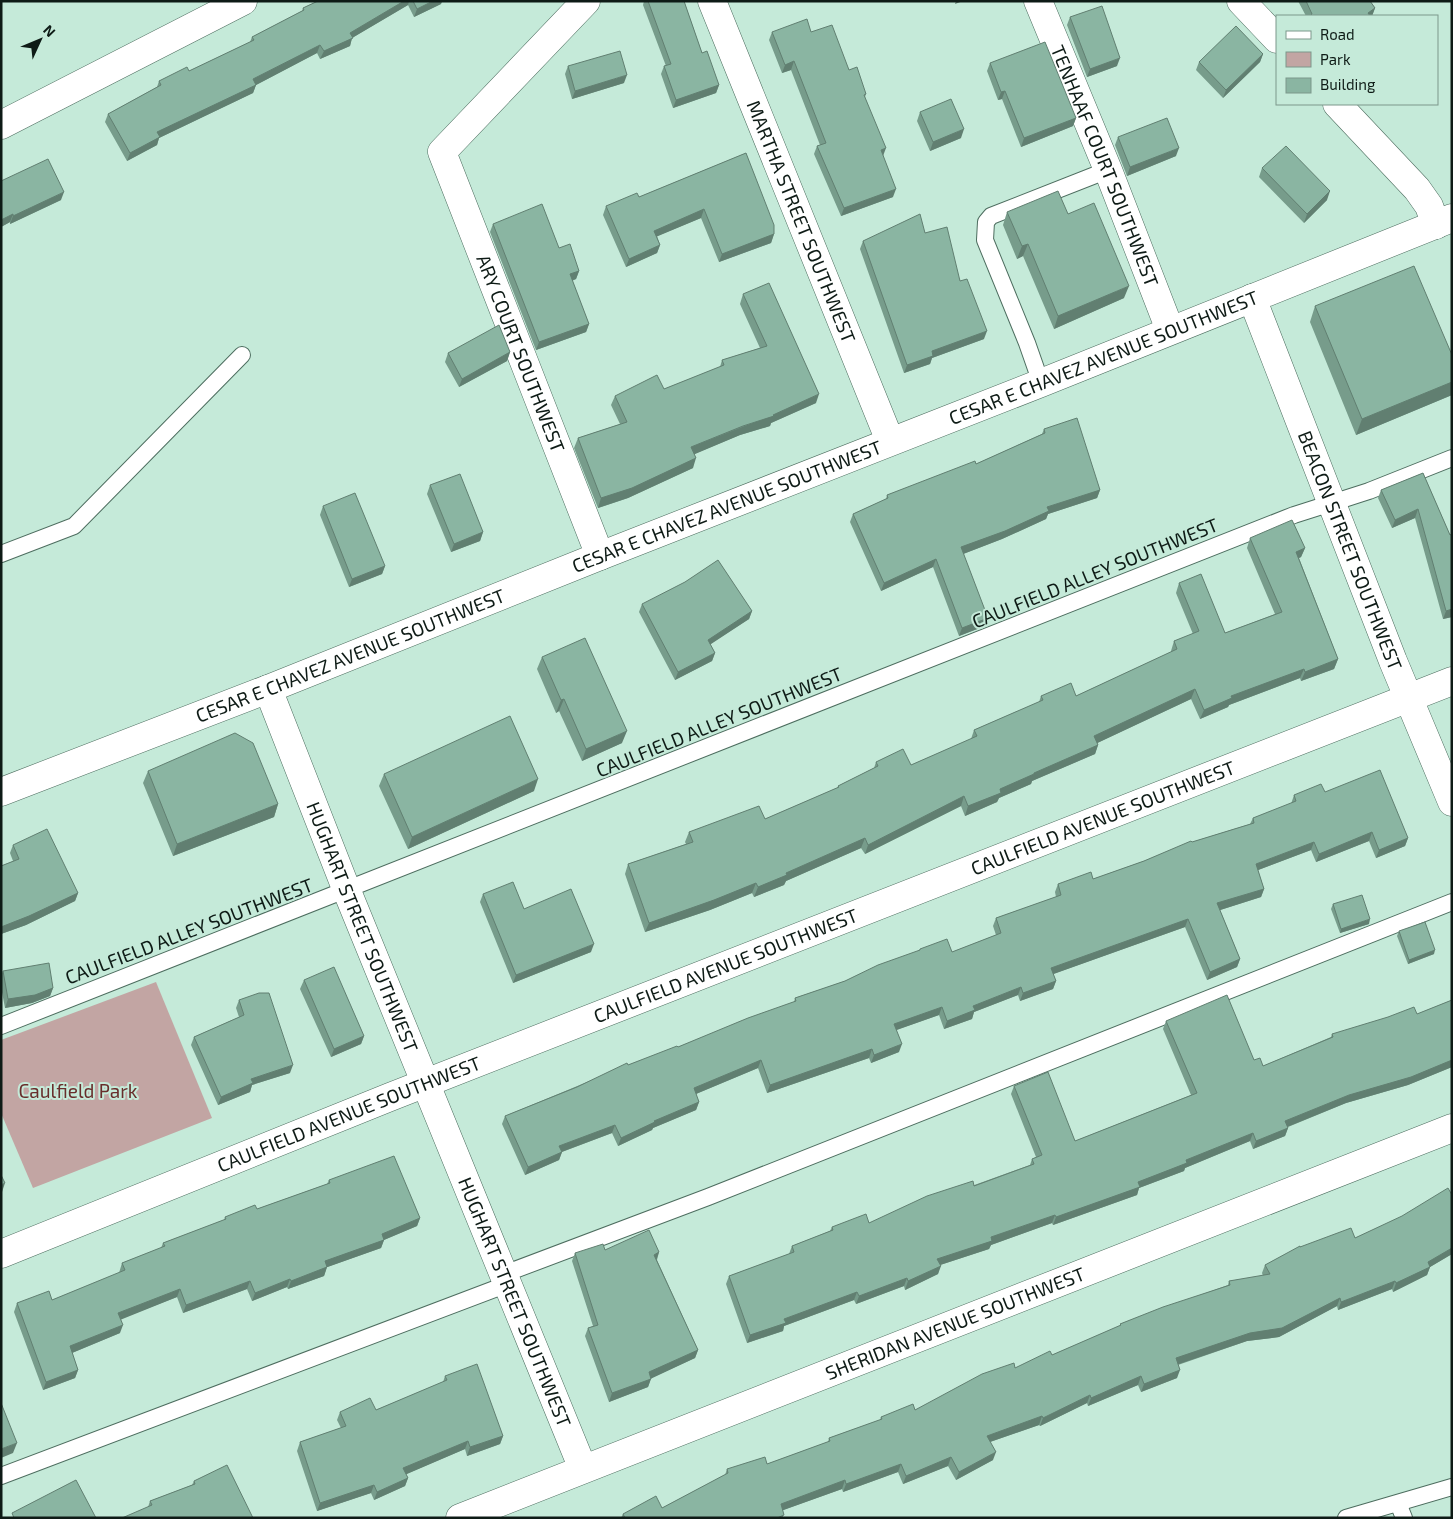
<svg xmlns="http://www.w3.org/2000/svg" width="1453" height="1519" font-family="'Exo 2',sans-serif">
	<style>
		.green { fill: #c2a5a3 }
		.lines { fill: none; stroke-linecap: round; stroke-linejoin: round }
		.lane-casing { stroke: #4d6d5f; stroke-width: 18 }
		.street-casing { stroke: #4d6d5f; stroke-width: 29 }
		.secondary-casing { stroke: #4d6d5f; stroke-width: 29 }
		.lane { stroke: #fff; stroke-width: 16 }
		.street { stroke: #fff; stroke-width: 28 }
		.secondary { stroke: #fff; stroke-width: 28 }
		.wall { fill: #779c8b }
		.shaded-wall { fill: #617f71 }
		.building { fill: #8ab5a2; stroke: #617f71 }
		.labels { text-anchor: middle; stroke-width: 4; stroke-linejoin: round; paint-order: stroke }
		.street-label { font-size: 19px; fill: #0e1b16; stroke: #c5ead9 }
		.park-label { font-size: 19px; fill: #682e2c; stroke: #c5ead9 }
	</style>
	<rect width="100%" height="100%" fill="#c5ead9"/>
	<!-- green -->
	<path class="green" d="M 156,982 L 212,1118 L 33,1188 L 1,1113 L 1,1040 Z"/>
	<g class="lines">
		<defs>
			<path id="lane" d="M 1041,383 L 1027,343 L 985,240 L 986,222 L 991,216 L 1108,170
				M 1,554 L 74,526 L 242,355
				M 1,1026 L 1294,515 L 1369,491 L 1452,458
				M 504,1274 L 708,1197 L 1452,902
				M 1,1476 L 508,1284
				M 1398,1503 L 1404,1518
				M 1346,1518 L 1452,1487"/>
			<g id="street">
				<path id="s1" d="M 586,1 L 442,152 L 600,556"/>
				<path id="s2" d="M 712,1 L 890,441"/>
				<path id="s3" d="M 1038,1 L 1108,170 L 1170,330"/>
				<path d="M 1241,1 L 1277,39"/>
				<path d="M 1337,104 L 1417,189 L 1429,206 L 1436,225"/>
				<path d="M 1,125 L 243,1"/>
				<path id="s4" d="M 1252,298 L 1393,661 L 1452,802"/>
				<path id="s5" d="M 268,689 L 347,891 L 583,1469"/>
				<path id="s6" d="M 1,1254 L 390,1097 L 1452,681"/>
				<path id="s7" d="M 460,1518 L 1452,1128"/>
			</g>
			<g id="secondary">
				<path id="s8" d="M 1,792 L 268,689 L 600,556 L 1041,383 L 1452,218"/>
			</g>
		</defs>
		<!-- lane casing -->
		<use href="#lane" class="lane-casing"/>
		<!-- street casing -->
		<use href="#street" class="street-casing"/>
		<!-- secondary casing -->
		<use href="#secondary" class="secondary-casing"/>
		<!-- lane -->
		<use href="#lane" class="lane"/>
		<!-- street -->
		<use href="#street" class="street"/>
		<!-- secondary -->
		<use href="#secondary" class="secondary"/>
	</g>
	<!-- wall -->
	<path class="wall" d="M 318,1 L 442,1 L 441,4 L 414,17 L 408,5 L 352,38 L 350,46 L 320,59 L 317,53 L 256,85 L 253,93 L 159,138 L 157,145 L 127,161 L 105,122 L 108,114 L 157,87 L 159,81 L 189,71 L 250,42 L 252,37 L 302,11 L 303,8 Z
		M 644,1 L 684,1 L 702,53 L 719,85 L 716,93 L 673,108 L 661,74 L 664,66 L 666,66 L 643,5 Z
		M 1298,1 L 1370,1 L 1375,8 L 1372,16 L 1306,16 Z
		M 1070,17 L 1117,66 L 1087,77 L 1067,25 Z
		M 772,32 L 811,32 L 849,70 L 866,94 L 865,97 L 883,156 L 893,197 L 841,216 L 814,154 L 817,146 L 820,145 L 791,70 L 782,73 L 769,40 Z
		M 1263,54 L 1260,62 L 1223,98 L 1196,70 L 1199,62 Z
		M 990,63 L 1076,118 L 1073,126 L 1021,147 L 1002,99 L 998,100 L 987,71 Z
		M 568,66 L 624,83 L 572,99 L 565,74 Z
		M 920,112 L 961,138 L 930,151 L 917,121 Z
		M 1118,137 L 1176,156 L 1127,176 L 1115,145 Z
		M 746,153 L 774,234 L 771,243 L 719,262 L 701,218 L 657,236 L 660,245 L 657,253 L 626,267 L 603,215 L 606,206 L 639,197 Z
		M 1262,168 L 1327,200 L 1304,223 L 1259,177 Z
		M 1,181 L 61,200 L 10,224 L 10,222 L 1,227 Z
		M 1007,212 L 1124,298 L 1054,329 L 1023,256 L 1017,259 L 1003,225 Z
		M 493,224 L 559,248 L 579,271 L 576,279 L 572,281 L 589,324 L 586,332 L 536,350 L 490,232 Z
		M 925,233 L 960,281 L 984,339 L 932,358 L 930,364 L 904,373 L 860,249 L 863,241 Z
		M 743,294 L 816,403 L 771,423 L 770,426 L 740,435 L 694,454 L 693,468 L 628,498 L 598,508 L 574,448 L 578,438 L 620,424 L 611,405 L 615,396 L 664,389 L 720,367 L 722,360 L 760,348 L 740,304 Z
		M 1315,306 L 1452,355 L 1452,395 L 1356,435 L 1310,322 Z
		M 510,352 L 507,361 L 459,387 L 445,362 L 448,353 Z
		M 1044,429 L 1100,490 L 1097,498 L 1048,514 L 1046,519 L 1002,539 L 963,554 L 985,626 L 959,636 L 933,567 L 881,591 L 850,522 L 853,514 L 886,499 L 887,495 L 976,464 L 1042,434 Z
		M 1423,473 L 1450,535 L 1452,534 L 1452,617 L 1443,619 L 1415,518 L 1392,528 L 1378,498 L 1381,490 Z
		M 430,485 L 483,532 L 480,541 L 451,552 L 427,494 Z
		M 323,506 L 385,566 L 382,574 L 349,587 L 320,515 Z
		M 1250,538 L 1305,548 L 1301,557 L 1299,558 L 1338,659 L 1334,669 L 1301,681 L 1300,678 L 1229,705 L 1228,707 L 1200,719 L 1191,699 L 1097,743 L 1098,745 L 1095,754 L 1032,781 L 1031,784 L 999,798 L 997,802 L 965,816 L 961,806 L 865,854 L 861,848 L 786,881 L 784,885 L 754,897 L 752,893 L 710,910 L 645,932 L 625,874 L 628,864 L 686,844 L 685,842 L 689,832 L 765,819 L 837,788 L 838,786 L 874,768 L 876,762 L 911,765 L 971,739 L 974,730 L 1039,702 L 1041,696 L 1076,696 L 1171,652 L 1171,651 L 1174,641 L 1193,634 L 1176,593 L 1179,583 L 1225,633 L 1275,614 L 1247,548 Z
		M 642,604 L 752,611 L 749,619 L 710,644 L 715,653 L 712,661 L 675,680 L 639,612 Z
		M 542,657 L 622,743 L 582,761 L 559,711 L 556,713 L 537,669 Z
		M 148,771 L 278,804 L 274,817 L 173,856 L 143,783 Z
		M 384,774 L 534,791 L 408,849 L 379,786 Z
		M 1325,792 L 1408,838 L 1405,846 L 1376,858 L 1369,841 L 1316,862 L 1311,850 L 1258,870 L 1264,889 L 1261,897 L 1220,910 L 1240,959 L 1237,967 L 1207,980 L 1185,927 L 1053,974 L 1056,981 L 1053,989 L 1020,1001 L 1018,995 L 974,1012 L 972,1019 L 944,1029 L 939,1015 L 896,1030 L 899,1052 L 871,1063 L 869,1058 L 767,1093 L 758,1068 L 696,1094 L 699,1102 L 696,1110 L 653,1128 L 652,1130 L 618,1146 L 612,1133 L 562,1152 L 559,1160 L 525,1175 L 502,1124 L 505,1116 L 628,1065 L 678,1047 L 794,1002 L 795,998 L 845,981 L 919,951 L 920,949 L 952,952 L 996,935 L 993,926 L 996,918 L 1056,897 L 1055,892 L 1058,884 L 1093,879 L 1144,861 L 1192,842 L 1250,824 L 1253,818 L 1291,804 L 1294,795 Z
		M 13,845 L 78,893 L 75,901 L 26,925 L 1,934 L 1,866 L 13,861 L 10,853 Z
		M 483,894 L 524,909 L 591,952 L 513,983 L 480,902 Z
		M 1333,904 L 1369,924 L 1340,933 L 1331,909 Z
		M 1399,931 L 1434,954 L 1408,964 L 1397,936 Z
		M 3,971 L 53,988 L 50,996 L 32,1003 L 5,1008 L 1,987 L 1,975 Z
		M 304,980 L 364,1036 L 361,1044 L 331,1057 L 300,989 Z
		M 239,1000 L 290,1073 L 252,1085 L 250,1092 L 218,1105 L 191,1045 L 194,1037 L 239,1017 L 236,1008 Z
		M 1452,1000 L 1452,1067 L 1408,1085 L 1346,1103 L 1288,1127 L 1288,1128 L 1285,1136 L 1253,1149 L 1250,1141 L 1185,1168 L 1184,1171 L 1139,1188 L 1137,1195 L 1053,1225 L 1052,1223 L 991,1245 L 989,1249 L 940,1265 L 938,1274 L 905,1290 L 904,1286 L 856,1304 L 854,1300 L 784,1326 L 783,1331 L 747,1343 L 726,1284 L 729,1276 L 789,1254 L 792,1246 L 830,1231 L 832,1227 L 869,1223 L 1030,1165 L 1032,1159 L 1036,1157 L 1011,1094 L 1014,1086 L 1075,1141 L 1191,1095 L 1163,1029 L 1166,1021 L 1254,1060 L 1263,1066 L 1331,1037 L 1332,1034 L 1417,1014 Z
		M 329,1180 L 420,1218 L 417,1226 L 384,1240 L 381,1248 L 327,1267 L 324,1276 L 288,1289 L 287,1287 L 252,1301 L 247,1289 L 183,1313 L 177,1297 L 120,1319 L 120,1333 L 72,1353 L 78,1370 L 75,1378 L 43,1390 L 14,1312 L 17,1303 L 52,1300 L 119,1273 L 122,1263 L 161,1248 L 163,1243 L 224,1220 L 225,1217 L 257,1209 L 327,1184 Z
		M 1452,1195 L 1452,1254 L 1430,1267 L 1427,1275 L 1393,1292 L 1392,1289 L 1338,1310 L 1337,1306 L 1279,1337 L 1247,1341 L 1178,1365 L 1177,1378 L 1141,1392 L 1138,1385 L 1088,1406 L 1087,1403 L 1040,1426 L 1039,1425 L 990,1442 L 993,1460 L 956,1480 L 948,1466 L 903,1484 L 898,1472 L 843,1492 L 842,1489 L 783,1510 L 783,1518 L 621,1518 L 623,1514 L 662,1508 L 725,1475 L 727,1469 L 767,1464 L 828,1442 L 829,1438 L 880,1420 L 881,1417 L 915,1410 L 1015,1368 L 1052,1355 L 1120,1326 L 1120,1324 L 1228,1285 L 1229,1281 L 1263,1276 L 1262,1273 L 1265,1265 L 1300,1247 L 1355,1238 Z
		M 605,1250 L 659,1252 L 657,1260 L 698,1350 L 695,1358 L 651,1378 L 648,1387 L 609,1402 L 585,1336 L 588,1328 L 593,1326 L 572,1261 L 575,1253 Z
		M 445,1376 L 503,1436 L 500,1444 L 467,1456 L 465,1449 L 406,1474 L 408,1478 L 405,1486 L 374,1500 L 371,1493 L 317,1511 L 297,1451 L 300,1442 L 341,1428 L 337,1420 L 340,1412 L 376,1410 L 443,1382 Z
		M 194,1481 L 253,1518 L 148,1507 L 150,1501 L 192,1485 Z"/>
	<!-- shaded-wall -->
	<path class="shaded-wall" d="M 404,1 L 409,1 L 408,5 L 352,38 L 350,46 L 320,59 L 324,51 L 350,33 Z
		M 433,1 L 442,1 L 441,4 L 414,17 L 417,9 Z
		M 956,1 L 963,1 L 955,4 Z
		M 1375,8 L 1372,16 L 1367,16 L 1368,13 Z
		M 320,45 L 317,53 L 256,85 L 253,93 L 159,138 L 157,145 L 127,161 L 130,153 L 157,132 L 253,79 Z
		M 1263,54 L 1260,62 L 1223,98 L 1226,90 Z
		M 1120,58 L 1117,66 L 1087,77 L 1090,69 Z
		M 794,61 L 791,70 L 782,73 L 785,65 Z
		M 627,75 L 624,83 L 572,99 L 575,91 Z
		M 719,85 L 716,93 L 673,108 L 676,100 Z
		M 1005,91 L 1002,99 L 998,100 L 1001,92 Z
		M 1076,118 L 1073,126 L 1021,147 L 1024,138 Z
		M 964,129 L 961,138 L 930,151 L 933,142 Z
		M 886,148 L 883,156 L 881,150 Z
		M 1179,148 L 1176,156 L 1127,176 L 1130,167 Z
		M 896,189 L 893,197 L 841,216 L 844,208 Z
		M 1330,191 L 1327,200 L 1304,223 L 1307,214 Z
		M 64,192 L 61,200 L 10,224 L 13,216 Z
		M 704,209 L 701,218 L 651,239 L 654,231 Z
		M 13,214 L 10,222 L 1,227 L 1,220 Z
		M 774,234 L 771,243 L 719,262 L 722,254 Z
		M 1028,244 L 1023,256 L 1017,259 L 1022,246 Z
		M 660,245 L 657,253 L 626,267 L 629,259 Z
		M 579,271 L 576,279 L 567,282 L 570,274 Z
		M 1129,286 L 1124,298 L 1054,329 L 1058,316 Z
		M 589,324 L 586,332 L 536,350 L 539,342 Z
		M 987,331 L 984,339 L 932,358 L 930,364 L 904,373 L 907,365 L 932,351 Z
		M 510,352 L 507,361 L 459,387 L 462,379 Z
		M 1452,382 L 1452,395 L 1356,435 L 1362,419 Z
		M 819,394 L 816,403 L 771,423 L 770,426 L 740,435 L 688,457 L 691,447 L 773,415 Z
		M 696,458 L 693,468 L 628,498 L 598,508 L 601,498 Z
		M 1100,490 L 1097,498 L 1048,514 L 1046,519 L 1002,539 L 958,556 L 961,547 L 1047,507 Z
		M 1418,509 L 1415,518 L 1392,528 L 1395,520 Z
		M 483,532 L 480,541 L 451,552 L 454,544 Z
		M 1305,548 L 1301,557 L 1293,561 L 1296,552 Z
		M 936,559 L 933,567 L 881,591 L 884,583 Z
		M 385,566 L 382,574 L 349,587 L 352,579 Z
		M 1452,609 L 1452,617 L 1443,619 L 1446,611 Z
		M 752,611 L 749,619 L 705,648 L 708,640 Z
		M 988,618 L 985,626 L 959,636 L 962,628 Z
		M 715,653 L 712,661 L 675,680 L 678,672 Z
		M 1338,659 L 1334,669 L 1301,681 L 1305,672 Z
		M 1304,669 L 1300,678 L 1229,705 L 1228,707 L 1200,719 L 1204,710 L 1231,696 Z
		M 1195,689 L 1191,699 L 1091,746 L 1094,736 Z
		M 564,699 L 559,711 L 556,713 L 561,700 Z
		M 627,731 L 622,743 L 582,761 L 586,749 Z
		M 1098,745 L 1095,754 L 1032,781 L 1031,784 L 999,798 L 997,802 L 965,816 L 968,806 L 1000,789 L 1034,773 Z
		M 538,779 L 534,791 L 408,849 L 412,837 Z
		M 964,796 L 961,806 L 865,854 L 868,845 Z
		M 278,804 L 274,817 L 173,856 L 177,844 Z
		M 1372,832 L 1369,841 L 1316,862 L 1319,854 Z
		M 865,838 L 861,848 L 786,881 L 784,885 L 754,897 L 758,887 L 786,873 Z
		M 1408,838 L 1405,846 L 1376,858 L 1379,850 Z
		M 1314,842 L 1311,850 L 1253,872 L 1256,864 Z
		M 756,883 L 752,893 L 710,910 L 645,932 L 649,923 Z
		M 1264,889 L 1261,897 L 1214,912 L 1217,903 Z
		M 78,893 L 75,901 L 26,925 L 1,934 L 1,927 Z
		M 1188,919 L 1185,927 L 1048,976 L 1051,968 Z
		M 1370,919 L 1369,924 L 1340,933 L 1341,929 Z
		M 594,944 L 591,952 L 513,983 L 516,975 Z
		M 1435,950 L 1434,954 L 1408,964 L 1409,960 Z
		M 1240,959 L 1237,967 L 1207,980 L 1210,972 Z
		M 1056,981 L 1053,989 L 1020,1001 L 1023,993 Z
		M 1021,987 L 1018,995 L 974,1012 L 972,1019 L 944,1029 L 947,1021 L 973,1006 Z
		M 53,988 L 50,996 L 32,1003 L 5,1008 L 8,999 Z
		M 942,1007 L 939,1015 L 891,1032 L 894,1024 Z
		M 364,1036 L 361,1044 L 331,1057 L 334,1049 Z
		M 902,1044 L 899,1052 L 871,1063 L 874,1055 Z
		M 872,1049 L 869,1058 L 767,1093 L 770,1085 Z
		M 761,1060 L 758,1068 L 691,1096 L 694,1088 Z
		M 1452,1060 L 1452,1067 L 1408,1085 L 1346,1103 L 1282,1129 L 1285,1121 L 1349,1095 Z
		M 293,1065 L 290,1073 L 252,1085 L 250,1092 L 218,1105 L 221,1097 L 251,1079 Z
		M 699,1102 L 696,1110 L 653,1128 L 652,1130 L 618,1146 L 621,1138 L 654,1121 Z
		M 615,1125 L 612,1133 L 556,1154 L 559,1146 Z
		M 1288,1128 L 1285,1136 L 1253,1149 L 1256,1141 Z
		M 1253,1133 L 1250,1141 L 1185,1168 L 1184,1171 L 1139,1188 L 1137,1195 L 1053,1225 L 1056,1217 L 1186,1160 Z
		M 562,1152 L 559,1160 L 525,1175 L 528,1167 Z
		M 5,1183 L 2,1192 L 1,1192 L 1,1185 Z
		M 1055,1215 L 1052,1223 L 991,1245 L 989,1249 L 934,1267 L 937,1259 L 991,1237 Z
		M 420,1218 L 417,1226 L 379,1242 L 384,1240 L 381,1248 L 322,1269 L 325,1261 L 382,1234 Z
		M 1452,1248 L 1452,1254 L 1430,1267 L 1427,1275 L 1393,1292 L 1396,1283 L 1428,1262 Z
		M 659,1252 L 656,1261 L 654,1255 Z
		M 941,1266 L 938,1274 L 905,1290 L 908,1281 Z
		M 327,1267 L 324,1276 L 288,1289 L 291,1281 Z
		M 907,1278 L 904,1286 L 856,1304 L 859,1296 Z
		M 290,1279 L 287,1287 L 252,1301 L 255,1293 Z
		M 250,1281 L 247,1289 L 183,1313 L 186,1305 Z
		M 1395,1281 L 1392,1289 L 1338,1310 L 1341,1302 Z
		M 180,1289 L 177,1297 L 115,1322 L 118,1313 Z
		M 857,1292 L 854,1300 L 784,1326 L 783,1331 L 747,1343 L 750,1335 L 784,1319 Z
		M 1340,1298 L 1337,1306 L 1279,1337 L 1247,1341 L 1173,1366 L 1176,1358 Z
		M 123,1325 L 120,1333 L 67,1355 L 70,1346 Z
		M 698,1350 L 695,1358 L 646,1381 L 649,1372 Z
		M 78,1370 L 75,1378 L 43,1390 L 46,1382 Z
		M 1180,1370 L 1177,1378 L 1141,1392 L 1144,1384 Z
		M 1141,1376 L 1138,1385 L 1088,1406 L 1091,1398 Z
		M 651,1379 L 648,1387 L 609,1402 L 612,1393 Z
		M 1090,1395 L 1087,1403 L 1040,1426 L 1043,1418 Z
		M 1042,1416 L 1039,1425 L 984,1444 L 987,1436 Z
		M 503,1436 L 500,1444 L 467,1456 L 470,1447 Z
		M 468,1441 L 465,1449 L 400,1477 L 403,1468 Z
		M 17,1443 L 13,1453 L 1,1458 L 1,1449 Z
		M 996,1452 L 993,1460 L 956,1480 L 959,1472 Z
		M 951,1457 L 948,1466 L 903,1484 L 906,1476 Z
		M 901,1464 L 898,1472 L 843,1492 L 846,1484 Z
		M 408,1478 L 405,1486 L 374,1500 L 377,1492 Z
		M 845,1480 L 842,1489 L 778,1512 L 781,1504 Z
		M 374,1485 L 371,1493 L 317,1511 L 320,1503 Z"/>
	<!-- building -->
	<path class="building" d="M 318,1 L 404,1 L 350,33 L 353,38 L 324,51 L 320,45 L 253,79 L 256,85 L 157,132 L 160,137 L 130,153 L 108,114 L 161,85 L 159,81 L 187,67 L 189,71 L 254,40 L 252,37 L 304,10 L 303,8 Z
		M 413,1 L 433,1 L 417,9 Z
		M 648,1 L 684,1 L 702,53 L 707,51 L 719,85 L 676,100 L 664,66 L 671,64 Z
		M 1306,1 L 1370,1 L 1375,8 L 1368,13 L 1370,16 L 1312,16 L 1311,15 L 1312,14 Z
		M 1102,6 L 1120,58 L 1090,69 L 1070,17 Z
		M 807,19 L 811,32 L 832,25 L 849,70 L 857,67 L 866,94 L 864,95 L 886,148 L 881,150 L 896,189 L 844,208 L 817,146 L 826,143 L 794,61 L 785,65 L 772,32 Z
		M 1236,26 L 1263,54 L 1226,90 L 1199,62 Z
		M 1045,42 L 1076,118 L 1024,138 L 1005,91 L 1001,92 L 990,63 Z
		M 620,51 L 627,75 L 575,91 L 568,66 Z
		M 951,99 L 964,129 L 933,142 L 920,112 Z
		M 1167,118 L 1179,148 L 1130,167 L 1118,137 Z
		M 1286,146 L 1330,191 L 1307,214 L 1262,168 Z
		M 746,153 L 774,225 L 774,234 L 722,254 L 704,209 L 654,231 L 660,245 L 629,259 L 606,206 L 637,193 L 639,197 Z
		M 48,159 L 64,192 L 13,216 L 13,214 L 1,220 L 1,181 Z
		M 1058,191 L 1068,214 L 1094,203 L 1129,286 L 1058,316 L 1028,244 L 1022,246 L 1007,212 Z
		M 542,204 L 559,248 L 570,244 L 579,271 L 570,274 L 589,324 L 539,342 L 493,224 Z
		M 920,214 L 925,233 L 947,227 L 960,281 L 967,279 L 987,331 L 932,351 L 933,356 L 907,365 L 863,241 Z
		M 1414,266 L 1452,355 L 1452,382 L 1362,419 L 1315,306 Z
		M 769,283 L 819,394 L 773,415 L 774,416 L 743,426 L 691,447 L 696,458 L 632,488 L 601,498 L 578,438 L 627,422 L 615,396 L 657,375 L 664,389 L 724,365 L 722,360 L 767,346 L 743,294 Z
		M 499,325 L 510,352 L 462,379 L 448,353 Z
		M 1077,418 L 1100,490 L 1047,507 L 1049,511 L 1005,531 L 961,547 L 988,618 L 962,628 L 936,559 L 884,583 L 853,514 L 888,498 L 887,495 L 975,461 L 976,464 L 1045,433 L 1044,429 Z
		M 1423,473 L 1450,535 L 1452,534 L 1452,609 L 1446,611 L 1418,509 L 1395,520 L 1381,490 Z
		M 460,474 L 483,532 L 454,544 L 430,485 Z
		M 355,493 L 385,566 L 352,579 L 323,506 Z
		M 1292,520 L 1305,548 L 1296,552 L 1338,659 L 1305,672 L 1304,669 L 1231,696 L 1232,698 L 1204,710 L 1195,689 L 1094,736 L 1098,745 L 1034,773 L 1034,774 L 1000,789 L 1001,793 L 968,806 L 964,796 L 868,845 L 865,838 L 786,873 L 787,875 L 758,887 L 756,883 L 714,900 L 649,923 L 628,864 L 693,842 L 689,832 L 759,806 L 765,819 L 839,787 L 838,786 L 878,766 L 876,762 L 903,749 L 911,765 L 977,736 L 974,730 L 1043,700 L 1041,696 L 1071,683 L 1076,696 L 1177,649 L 1174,641 L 1199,631 L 1179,583 L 1201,574 L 1225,633 L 1282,612 L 1250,538 Z
		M 718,560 L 752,611 L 708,640 L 715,653 L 678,672 L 642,604 L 685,582 Z
		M 585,638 L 627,731 L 586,749 L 564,699 L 561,700 L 542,657 Z
		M 510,716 L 538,779 L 412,837 L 384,774 Z
		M 235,733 L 253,743 L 278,804 L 177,844 L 148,771 Z
		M 1380,770 L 1408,838 L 1379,850 L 1372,832 L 1319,854 L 1314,842 L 1256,864 L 1264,889 L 1217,903 L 1240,959 L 1210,972 L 1188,919 L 1051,968 L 1056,981 L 1023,993 L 1021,987 L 973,1006 L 975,1010 L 947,1021 L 942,1007 L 894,1024 L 902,1044 L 874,1055 L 872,1049 L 770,1085 L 761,1060 L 694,1088 L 699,1102 L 654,1121 L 655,1122 L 621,1138 L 615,1125 L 559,1146 L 562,1152 L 528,1167 L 505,1116 L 577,1087 L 627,1063 L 628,1065 L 677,1046 L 678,1047 L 748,1018 L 796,1001 L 795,998 L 845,981 L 878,965 L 920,950 L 920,949 L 947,939 L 952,952 L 1001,933 L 996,918 L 1061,895 L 1058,884 L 1091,872 L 1093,879 L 1144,861 L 1191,841 L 1192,842 L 1254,823 L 1253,818 L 1296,801 L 1294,795 L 1321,784 L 1325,792 Z
		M 47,829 L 78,893 L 29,916 L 1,927 L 1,866 L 19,859 L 13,845 Z
		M 513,882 L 524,909 L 571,889 L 594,944 L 516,975 L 483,894 Z
		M 1362,895 L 1370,919 L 1341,929 L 1333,904 Z
		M 1425,922 L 1435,950 L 1409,960 L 1399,931 Z
		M 49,963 L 53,988 L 35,995 L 8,999 L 3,971 Z
		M 334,967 L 364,1036 L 334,1049 L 304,980 Z
		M 259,993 L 269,993 L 293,1065 L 251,1079 L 253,1083 L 221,1097 L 194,1037 L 244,1015 L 239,1000 Z
		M 1227,995 L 1254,1060 L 1260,1058 L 1263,1066 L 1333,1037 L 1332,1034 L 1388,1017 L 1414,1007 L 1417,1014 L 1452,1000 L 1452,1060 L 1411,1077 L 1349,1095 L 1285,1121 L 1288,1128 L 1256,1141 L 1253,1133 L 1186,1160 L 1187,1163 L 1138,1182 L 1140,1187 L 1056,1217 L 1055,1215 L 991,1237 L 992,1241 L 937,1259 L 941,1266 L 908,1281 L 907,1278 L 859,1296 L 857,1292 L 784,1319 L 786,1323 L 750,1335 L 729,1276 L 794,1252 L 792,1246 L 833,1230 L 832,1227 L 866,1214 L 869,1223 L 927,1196 L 973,1181 L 974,1186 L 1034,1164 L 1032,1159 L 1042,1155 L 1014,1086 L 1048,1072 L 1075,1141 L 1197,1093 L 1166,1021 Z
		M 394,1156 L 420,1218 L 382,1234 L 384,1240 L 325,1261 L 327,1267 L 291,1281 L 290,1279 L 255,1293 L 250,1281 L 186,1305 L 180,1289 L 118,1313 L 123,1325 L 70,1346 L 78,1370 L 46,1382 L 17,1303 L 49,1291 L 52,1300 L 125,1270 L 122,1263 L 165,1246 L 163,1243 L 226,1219 L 225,1217 L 255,1205 L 257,1209 L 330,1183 L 329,1180 Z
		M 1,1175 L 5,1183 L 1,1185 Z
		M 1448,1188 L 1452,1195 L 1452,1248 L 1428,1262 L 1430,1267 L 1396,1283 L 1395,1281 L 1341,1302 L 1340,1298 L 1282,1328 L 1250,1333 L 1176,1358 L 1180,1370 L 1144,1384 L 1141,1376 L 1091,1398 L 1090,1395 L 1043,1418 L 1042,1416 L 987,1436 L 996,1452 L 959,1472 L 951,1457 L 906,1476 L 901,1464 L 846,1484 L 845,1480 L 781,1504 L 784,1515 L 777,1518 L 625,1518 L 623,1514 L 656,1496 L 662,1508 L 728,1473 L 727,1469 L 765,1457 L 767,1464 L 830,1441 L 829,1438 L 882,1419 L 881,1417 L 913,1404 L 915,1410 L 982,1374 L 1014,1363 L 1015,1368 L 1050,1351 L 1052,1355 L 1121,1325 L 1120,1324 L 1163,1307 L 1230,1285 L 1229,1281 L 1270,1274 L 1265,1265 L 1300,1246 L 1300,1247 L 1351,1228 L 1355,1238 L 1402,1216 Z
		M 649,1230 L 659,1252 L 654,1255 L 698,1350 L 649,1372 L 651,1379 L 612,1393 L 588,1328 L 598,1325 L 575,1253 L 603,1244 L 605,1250 Z
		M 477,1364 L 503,1436 L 470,1447 L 468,1441 L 403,1468 L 408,1478 L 377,1492 L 374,1485 L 320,1503 L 300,1442 L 346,1426 L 340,1412 L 370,1398 L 376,1410 L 447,1380 L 445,1376 Z
		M 1,1403 L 17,1443 L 1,1449 Z
		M 227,1465 L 253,1518 L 122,1518 L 152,1505 L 150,1501 L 195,1484 L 194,1481 Z
		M 76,1480 L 96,1518 L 14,1518 L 12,1513 Z"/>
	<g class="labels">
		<!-- street labels -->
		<g class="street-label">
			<text dy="7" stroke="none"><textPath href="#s3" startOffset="178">TENHAAF COURT SOUTHWEST</textPath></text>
			<text dy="7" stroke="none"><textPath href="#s2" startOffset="238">MARTHA STREET SOUTHWEST</textPath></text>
			<text dy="7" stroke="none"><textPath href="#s1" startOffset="425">ARY COURT SOUTHWEST</textPath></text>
			<text dy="7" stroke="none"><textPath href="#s8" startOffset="1185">CESAR E CHAVEZ AVENUE SOUTHWEST</textPath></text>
			<text dy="7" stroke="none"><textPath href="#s8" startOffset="780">CESAR E CHAVEZ AVENUE SOUTHWEST</textPath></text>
			<text dy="7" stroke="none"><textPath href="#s4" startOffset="271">BEACON STREET SOUTHWEST</textPath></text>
			<text transform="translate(1095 573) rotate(-22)" y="7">CAULFIELD ALLEY SOUTHWEST</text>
			<text dy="7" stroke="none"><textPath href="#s8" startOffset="375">CESAR E CHAVEZ AVENUE SOUTHWEST</textPath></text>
			<text transform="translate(719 722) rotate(-22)" y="7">CAULFIELD ALLEY SOUTHWEST</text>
			<text dy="7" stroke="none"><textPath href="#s6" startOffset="1185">CAULFIELD AVENUE SOUTHWEST</textPath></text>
			<text dy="7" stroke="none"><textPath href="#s5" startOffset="256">HUGHART STREET SOUTHWEST</textPath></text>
			<text transform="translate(189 931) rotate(-21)" y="7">CAULFIELD ALLEY SOUTHWEST</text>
			<text dy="7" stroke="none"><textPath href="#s6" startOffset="780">CAULFIELD AVENUE SOUTHWEST</textPath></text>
			<text dy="7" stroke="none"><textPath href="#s6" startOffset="375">CAULFIELD AVENUE SOUTHWEST</textPath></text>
			<text dy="7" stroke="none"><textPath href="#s5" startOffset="661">HUGHART STREET SOUTHWEST</textPath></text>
			<text dy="7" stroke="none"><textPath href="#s7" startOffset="532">SHERIDAN AVENUE SOUTHWEST</textPath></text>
		</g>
		<!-- park labels -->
		<g class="park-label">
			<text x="78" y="1098">Caulfield Park</text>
		</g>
	</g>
	<!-- border -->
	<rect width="1453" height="1519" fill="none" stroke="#0e1b16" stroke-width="5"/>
	<!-- legend -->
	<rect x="1276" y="15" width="162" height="90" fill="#c5ead9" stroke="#7c978b"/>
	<rect x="1286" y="31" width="25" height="8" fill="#ffffff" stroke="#7c978b"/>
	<text x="1320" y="40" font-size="15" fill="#0e1b16">Road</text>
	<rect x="1286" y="52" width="25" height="15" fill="#c2a5a3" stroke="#7c978b"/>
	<text x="1320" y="65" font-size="15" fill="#0e1b16">Park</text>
	<rect x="1286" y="78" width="25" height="15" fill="#8ab5a2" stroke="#7c978b"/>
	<text x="1320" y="90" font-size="15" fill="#0e1b16">Building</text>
	<!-- north arrow -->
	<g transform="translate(40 40) rotate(46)" stroke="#c5ead9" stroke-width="4" paint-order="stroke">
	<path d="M0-4L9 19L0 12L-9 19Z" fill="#0e1b16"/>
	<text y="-8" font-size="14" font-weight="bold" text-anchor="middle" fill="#0e1b16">N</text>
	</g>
</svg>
